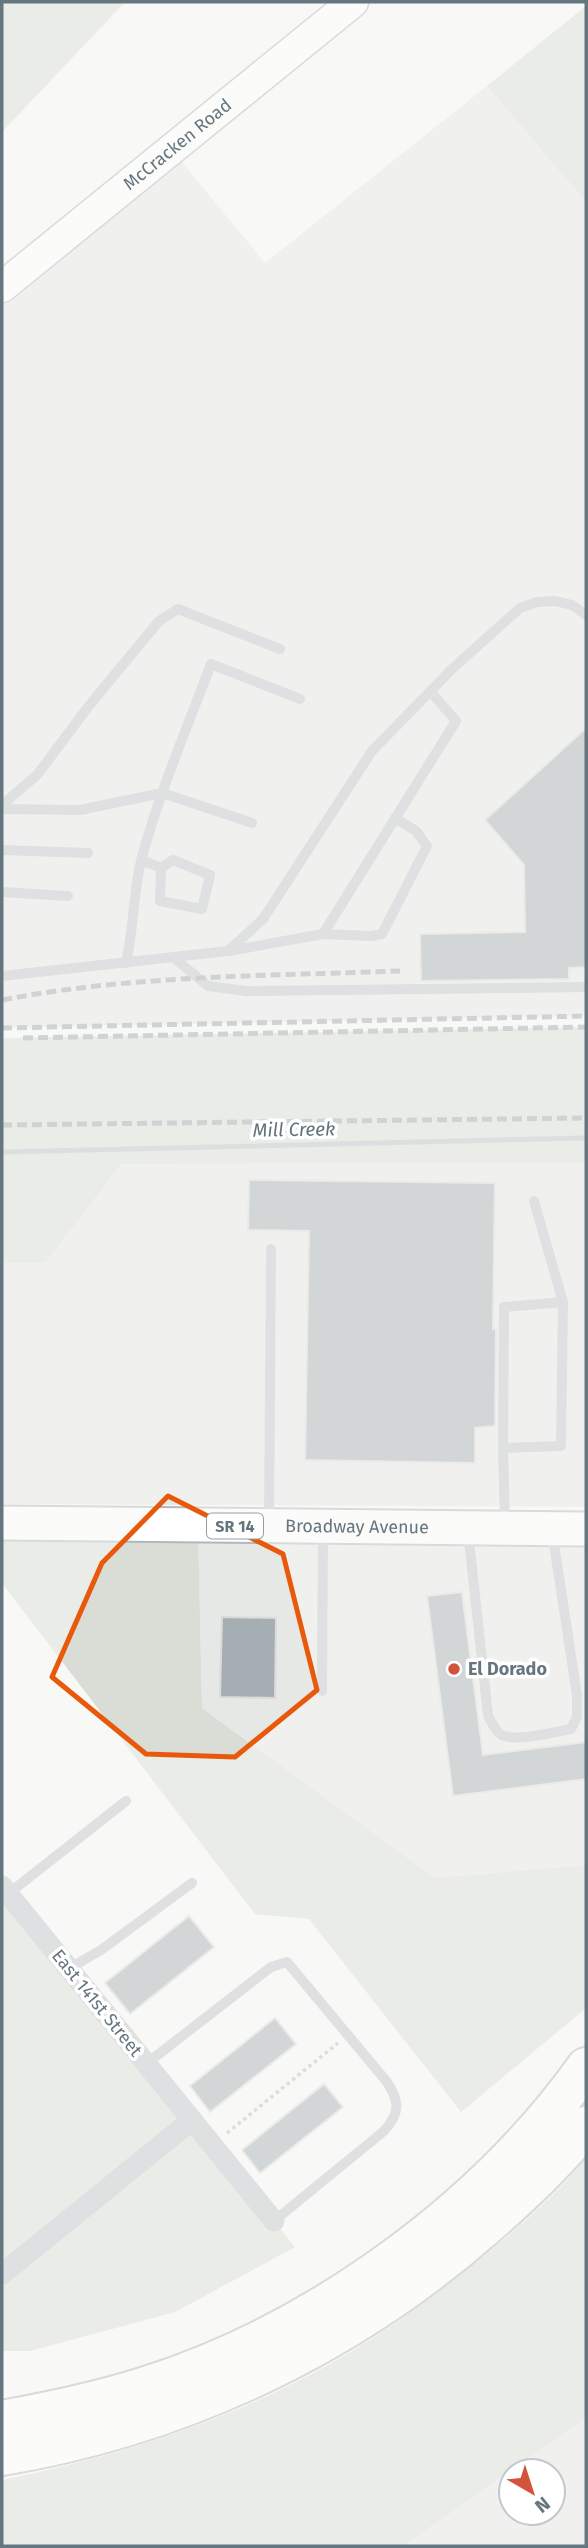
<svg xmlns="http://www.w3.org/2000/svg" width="588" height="2548" font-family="'Fira Sans',sans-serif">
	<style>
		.built { fill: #e6e8e6; fill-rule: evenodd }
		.green { fill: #d9ddd6 }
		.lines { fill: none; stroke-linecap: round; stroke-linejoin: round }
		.stream { stroke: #b7c3c6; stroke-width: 5 }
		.building { fill: #a5aeb2; stroke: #dadad8; stroke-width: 2 }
		.secondary-casing { stroke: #b2b8bc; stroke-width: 33 }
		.primary-casing { stroke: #b1b7ba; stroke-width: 37 }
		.highway-casing { stroke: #b3b8ba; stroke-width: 42 }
		.path { stroke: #babdbf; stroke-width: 3.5; stroke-dasharray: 3.5 3.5; stroke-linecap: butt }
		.lane { stroke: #c0c4c7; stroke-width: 10 }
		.street { stroke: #c0c4c7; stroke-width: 21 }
		.secondary { stroke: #fff; stroke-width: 30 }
		.primary { stroke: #fff; stroke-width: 33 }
		.highway { stroke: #fff; stroke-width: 38 }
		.rail { stroke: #a0a7ab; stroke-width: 5; stroke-dasharray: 10 5; stroke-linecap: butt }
		.marked { fill: none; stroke: #e8590c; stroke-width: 5; stroke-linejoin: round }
		.poi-dot { fill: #d2543c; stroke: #fff; stroke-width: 2.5 }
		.labels { text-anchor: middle; stroke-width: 7; stroke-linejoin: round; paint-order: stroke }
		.shield { fill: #fff; stroke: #949fa5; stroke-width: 2 }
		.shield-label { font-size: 16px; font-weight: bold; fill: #66767e }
		.street-label { font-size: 18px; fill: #66767e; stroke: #fff }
		.poi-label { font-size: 18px; font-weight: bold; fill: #66767e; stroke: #fff; text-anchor: start }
		.water-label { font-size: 19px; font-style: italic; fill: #617478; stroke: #fff }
	</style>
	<rect width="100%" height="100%" fill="#f8f8f6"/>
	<!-- built -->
	<path class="built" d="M 487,86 L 586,202 L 586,1016 L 2,1028 L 2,287 L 171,149 L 265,263 Z
		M 586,1162 L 586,1507 L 2,1504 L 2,1263 L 45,1262 L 120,1164 Z
		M 198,1525 L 586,1529 L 586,1865 L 435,1878 L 202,1708 Z
		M 586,2418 L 586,2546 L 403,2546 ZM 511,2471 L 553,2471 L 553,2513 L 511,2513 Z"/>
	<!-- green -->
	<path class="green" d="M 2,2 L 125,2 L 2,132 Z
		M 586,6 L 586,202 L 487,86 Z
		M 586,1027 L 586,1162 L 121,1164 L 45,1263 L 2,1263 L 2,1038 Z
		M 2,1523 L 198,1525 L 202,1708 L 435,1878 L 586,1865 L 586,2008 L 461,2112 L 309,1919 L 255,1914 L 2,1583 Z
		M 2,1886 L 295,2247 L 175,2312 L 30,2351 L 2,2351 Z
		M 586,2158 L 586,2418 L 403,2546 L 2,2546 L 2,2480 C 135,2453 261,2411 376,2336 C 404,2318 431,2297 458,2276 C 501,2243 553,2200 586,2158 Z"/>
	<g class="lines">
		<!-- stream -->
		<path class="stream" d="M 2,1152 L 586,1138"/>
	</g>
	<!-- building -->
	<path class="building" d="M 586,728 L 586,967 L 569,968 L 569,979 L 421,981 L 420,934 L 525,932 L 524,865 L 485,820 Z
		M 249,1180 L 495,1183 L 493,1329 L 496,1330 L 495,1426 L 475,1428 L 475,1463 L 305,1460 L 309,1231 L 248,1230 Z
		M 462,1592 L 483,1755 L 586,1742 L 586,1779 L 453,1796 L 427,1596 Z
		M 222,1617 L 276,1618 L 275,1698 L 220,1697 Z
		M 189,1916 L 214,1947 L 130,2014 L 105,1983 Z
		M 275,2018 L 296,2044 L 210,2112 L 190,2086 Z
		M 324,2084 L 343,2107 L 260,2173 L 242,2150 Z"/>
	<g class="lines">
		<defs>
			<g id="secondary">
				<path id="s1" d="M 2,287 L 353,2"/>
			</g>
			<g id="primary">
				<path id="s2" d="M 2,1523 L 586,1529"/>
			</g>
			<path id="highway" d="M 2,2420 C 51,2411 99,2401 146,2386 C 316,2332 483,2211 586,2067
				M 2,2456 C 181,2426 349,2347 485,2227 C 521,2196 556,2163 586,2126"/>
		</defs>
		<!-- secondary casing -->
		<use href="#secondary" class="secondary-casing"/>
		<!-- primary casing -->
		<use href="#primary" class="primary-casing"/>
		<!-- highway casing -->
		<use href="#highway" class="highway-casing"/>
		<!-- path -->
		<path class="path" d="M 227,2133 L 338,2043"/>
		<!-- lane -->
		<path class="lane" d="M 2,805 L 37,775 L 88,707 L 159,621 L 178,609 L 280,649
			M 2,809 L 80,810 L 162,793 L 252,823
			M 2,850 L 88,853
			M 141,860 L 161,868 L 160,901 L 202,909 L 210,875 L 173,860 L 161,868
			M 2,892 L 68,896
			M 323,934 L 371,936 L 382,934 L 427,846 L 416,831 L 395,818
			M 229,951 L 323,934 L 456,721 L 430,691
			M 174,958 L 208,986 L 246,991 L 586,987
			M 126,963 C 134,928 133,891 142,857 C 160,791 187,728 211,664 L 300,699
			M 2,976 L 228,951 L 263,919 L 372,751 L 452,669 L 520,608 L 537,602 L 555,601 L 572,605 L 586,615
			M 503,1448 L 504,1307 L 563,1302
			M 269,1523 L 271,1249
			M 505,1525 L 503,1448 L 561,1446 L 563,1302 L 534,1201
			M 468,1531 L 488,1715 C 491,1721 494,1729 500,1734 C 514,1743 553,1732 571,1729 L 577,1717 L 577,1695 L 552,1531
			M 322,1691 L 323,1529
			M 8,1894 L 126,1801
			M 70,1968 L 101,1950 L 192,1883
			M 146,2064 L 271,1967 L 287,1962 L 387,2082 C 400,2102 400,2113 384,2131 L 274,2221"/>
		<!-- street -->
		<path class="street" d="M 2,1886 L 274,2221
			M 2,2274 L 192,2120"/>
		<!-- secondary -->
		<use href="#secondary" class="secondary"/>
		<!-- primary -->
		<use href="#primary" class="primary"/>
		<!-- highway -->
		<use href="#highway" class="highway"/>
		<!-- rail -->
		<path class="rail" d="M 2,1000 C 133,975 267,976 400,971
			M 2,1028 L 586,1016
			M 23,1038 L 586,1027
			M 2,1125 L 586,1118"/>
	</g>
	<!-- marked area -->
	<path d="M0 0H588V2548H0ZM 168,1496 L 283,1554 L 317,1690 L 235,1757 L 146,1754 L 52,1677 L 102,1563 Z" fill="#f8f8f6" fill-opacity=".55" fill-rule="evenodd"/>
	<path class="marked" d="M 168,1496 L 283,1554 L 317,1690 L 235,1757 L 146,1754 L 52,1677 L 102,1563 Z"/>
	<!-- markers -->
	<circle class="poi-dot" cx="454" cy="1669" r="7"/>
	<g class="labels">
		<!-- shield labels -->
		<rect class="shield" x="207" y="1513.5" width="56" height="25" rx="5"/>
		<g class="shield-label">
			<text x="235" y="1532">SR 14</text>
		</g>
		<!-- street labels -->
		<g class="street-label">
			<text dy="6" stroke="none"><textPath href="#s1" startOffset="226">McCracken Road</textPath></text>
			<text dy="6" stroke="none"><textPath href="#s2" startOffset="355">Broadway Avenue</textPath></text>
			<text transform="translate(97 2003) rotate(51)" y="6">East 141st Street</text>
		</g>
		<!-- poi labels -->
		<g class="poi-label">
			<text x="468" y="1675">El Dorado</text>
		</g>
		<!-- water labels -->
		<g class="water-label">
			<text transform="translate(294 1129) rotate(-1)" y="7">Mill Creek</text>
		</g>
	</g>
	<!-- border -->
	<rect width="588" height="2548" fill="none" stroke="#66767e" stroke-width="7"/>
	<!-- north arrow -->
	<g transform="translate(532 2492) rotate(141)"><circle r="33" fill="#ffffff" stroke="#c2c8cb" stroke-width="2"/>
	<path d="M0-5L12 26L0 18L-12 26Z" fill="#d2543c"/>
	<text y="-10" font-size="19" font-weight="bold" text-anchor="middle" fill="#66767e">N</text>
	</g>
</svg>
